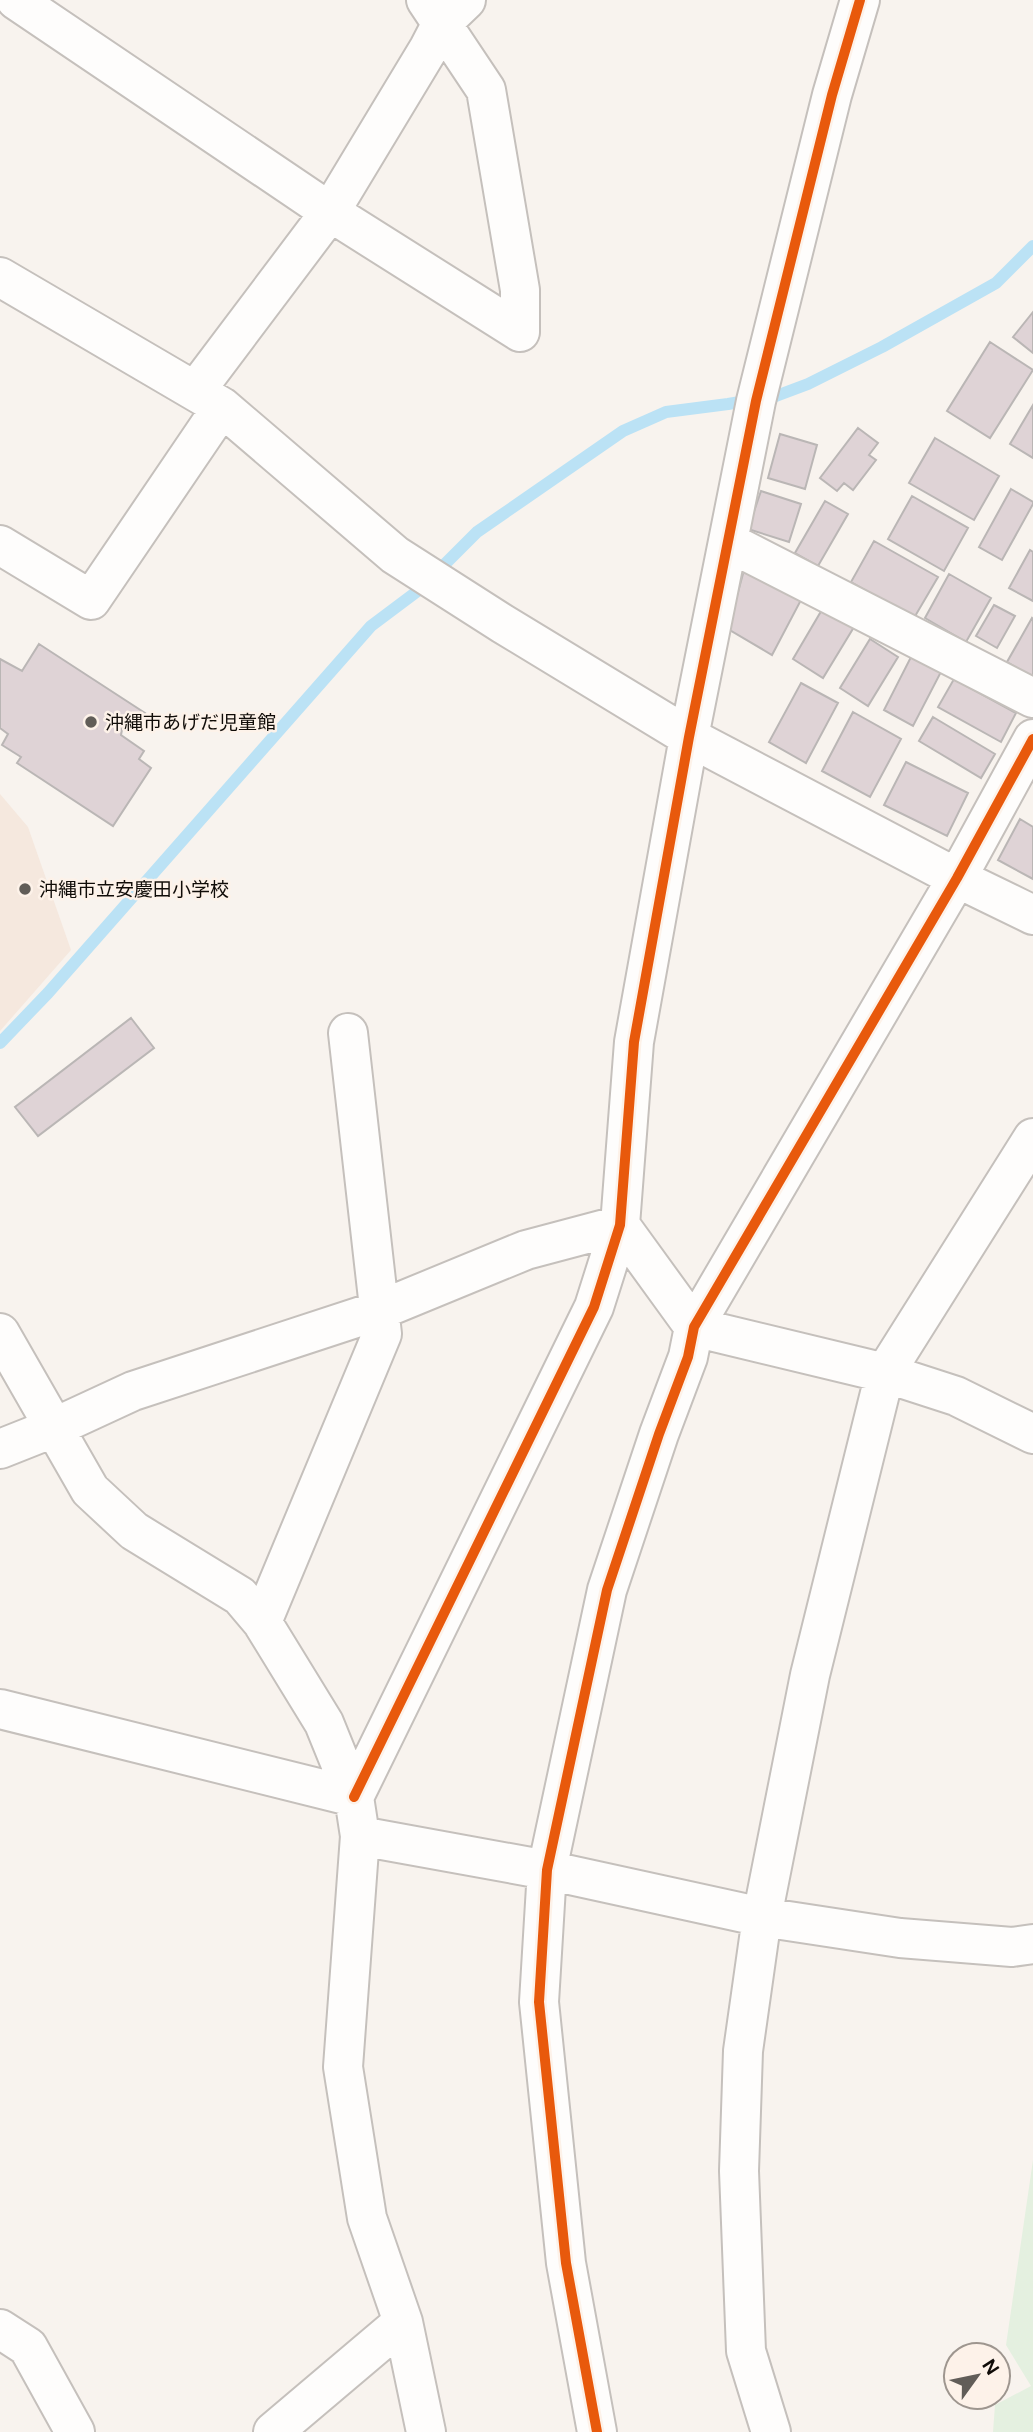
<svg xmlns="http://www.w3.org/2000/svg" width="1033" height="2432" font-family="'DM Sans','Noto Sans JP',sans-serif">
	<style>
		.built { fill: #f5e8de }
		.green { fill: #e4f0e0 }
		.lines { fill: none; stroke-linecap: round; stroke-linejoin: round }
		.stream { stroke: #bbe2f5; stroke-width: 12 }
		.building { fill: #dfd3d6; stroke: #bab6b5; stroke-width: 2 }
		.minor-casing { stroke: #c5c0bc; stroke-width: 42 }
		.minor { stroke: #fefdfc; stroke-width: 38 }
		.cycleway-casing { stroke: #fdf2e9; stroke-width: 15 }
		.cycleway { stroke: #e8590c; stroke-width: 10 }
		.poi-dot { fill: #615d58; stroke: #fdf2e9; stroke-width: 2.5 }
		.labels { text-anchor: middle; stroke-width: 5; stroke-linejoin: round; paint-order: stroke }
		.poi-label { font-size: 19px; fill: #100c08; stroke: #fdf2e9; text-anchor: start }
	</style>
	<rect width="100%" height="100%" fill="#f8f3ee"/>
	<!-- built -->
	<path class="built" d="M 0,794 L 28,827 L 71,950 L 0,1031 Z"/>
	<!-- green -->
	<path class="green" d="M 1033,2160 L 1033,2432 L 993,2432 L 995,2405 L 1031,2386 L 1006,2345 Z"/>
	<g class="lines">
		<!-- stream -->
		<path class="stream" d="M 0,1043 L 48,993 L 371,626 L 419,590 L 477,532 L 623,431 L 666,412 L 728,404 L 776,396 L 808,384 L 882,347 L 996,283 L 1033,246"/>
	</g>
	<!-- building -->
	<path class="building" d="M 1033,312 L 1033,353 L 1013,337 Z
		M 990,342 L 1033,370 L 990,438 L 947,411 Z
		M 1033,405 L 1033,458 L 1010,444 Z
		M 858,428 L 878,443 L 869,455 L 876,460 L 853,490 L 844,483 L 837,491 L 820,478 Z
		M 780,434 L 817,445 L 805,489 L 768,478 Z
		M 935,438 L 999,476 L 974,520 L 909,483 Z
		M 1011,489 L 1033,502 L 1033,504 L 1002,560 L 979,547 Z
		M 761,491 L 801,504 L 789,542 L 748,529 Z
		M 912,496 L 968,528 L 944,571 L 888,539 Z
		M 825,501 L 848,514 L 818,566 L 795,553 Z
		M 874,541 L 938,577 L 914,618 L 851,582 Z
		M 1030,550 L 1033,552 L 1033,601 L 1009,588 Z
		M 744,570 L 801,600 L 772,655 L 728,629 Z
		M 949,574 L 991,598 L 966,642 L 925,618 Z
		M 994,605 L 1015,616 L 997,648 L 976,636 Z
		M 823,608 L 854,627 L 823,678 L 793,659 Z
		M 1032,618 L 1033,619 L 1033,678 L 1007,662 Z
		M 870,639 L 898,657 L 868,706 L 840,688 Z
		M 39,644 L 145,713 L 139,722 L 124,719 L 121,735 L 144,751 L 139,759 L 151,768 L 113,826 L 17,763 L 21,757 L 2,745 L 8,734 L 0,728 L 0,659 L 22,671 Z
		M 913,653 L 943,668 L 913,726 L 884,710 Z
		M 954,679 L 1016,713 L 1001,742 L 938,707 Z
		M 801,683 L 838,703 L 806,763 L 769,742 Z
		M 853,712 L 901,739 L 870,797 L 822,771 Z
		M 933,717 L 995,754 L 981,778 L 919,741 Z
		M 906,762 L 968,793 L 947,836 L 884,805 Z
		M 1020,819 L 1033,827 L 1033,879 L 998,860 Z
		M 131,1018 L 154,1048 L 38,1136 L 15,1107 Z"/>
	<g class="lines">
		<defs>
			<path id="minor" d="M 16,0 L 330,212 L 520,332
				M 426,0 L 486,90 L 520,290 L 520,332
				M 0,277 L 222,407 L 395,555 L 503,624 L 689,737 L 957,878 L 1033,915
				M 196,390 L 330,212 L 429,48 L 442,23 L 466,0
				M 728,542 L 1033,698
				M 0,545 L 91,600 L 222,407
				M 620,1225 L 694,1327 L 885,1373 L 956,1396 L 1033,1434
				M 0,1333 L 90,1490 L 134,1531 L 240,1596 L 262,1622 L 324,1723 L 354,1797 L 360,1836 L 343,2067 L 367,2218 L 403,2322 L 426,2432
				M 0,1449 L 53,1428 L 133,1391 L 380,1310 L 526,1250 L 620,1225
				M 262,1622 L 382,1334 L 348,1033
				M 0,1709 L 354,1797
				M 354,1797 L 594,1307 L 620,1225 L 634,1042 L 689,737 L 756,401 L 832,95 L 860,0
				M 360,1836 L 547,1870 L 762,1917 L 900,1938 L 1012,1947 L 1033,1944
				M 0,2329 L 28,2347 L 75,2432
				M 273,2432 L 403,2322
				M 597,2432 L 566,2263 L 539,2002 L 547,1870 L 607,1590 L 659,1434 L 688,1357 L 694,1327 L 957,878 L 1033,739
				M 771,2432 L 746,2351 L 739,2171 L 743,2051 L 762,1917 L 810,1675 L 885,1373 L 1033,1138"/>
		</defs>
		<!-- minor casing -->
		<use href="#minor" class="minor-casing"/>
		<!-- minor -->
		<use href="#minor" class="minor"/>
		<defs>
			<path id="cycleway" d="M 354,1797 L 594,1307 L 620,1225 L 634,1042 L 689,737 L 756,401 L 832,95 L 860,0
				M 597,2432 L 566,2263 L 539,2002 L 547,1870 L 607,1590 L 659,1434 L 688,1357 L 694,1327 L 957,878 L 1033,739"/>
		</defs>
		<!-- cycleway casing -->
		<use href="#cycleway" class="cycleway-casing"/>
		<!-- cycleway -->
		<use href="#cycleway" class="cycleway"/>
	</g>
	<!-- markers -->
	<g class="poi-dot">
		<circle cx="91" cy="722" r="7"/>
		<circle cx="25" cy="889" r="7"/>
	</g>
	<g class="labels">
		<!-- poi labels -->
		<g class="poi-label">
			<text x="105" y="729">沖縄市あげだ児童館</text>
			<text x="39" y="896">沖縄市立安慶田小学校</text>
		</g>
	</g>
	<!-- north arrow -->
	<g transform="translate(977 2376) rotate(57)"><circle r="33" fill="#fdf2e9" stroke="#9e968f" stroke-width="2"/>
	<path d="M0-5L12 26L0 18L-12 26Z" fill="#615d58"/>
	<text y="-10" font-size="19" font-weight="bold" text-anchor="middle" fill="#100c08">N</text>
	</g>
</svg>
